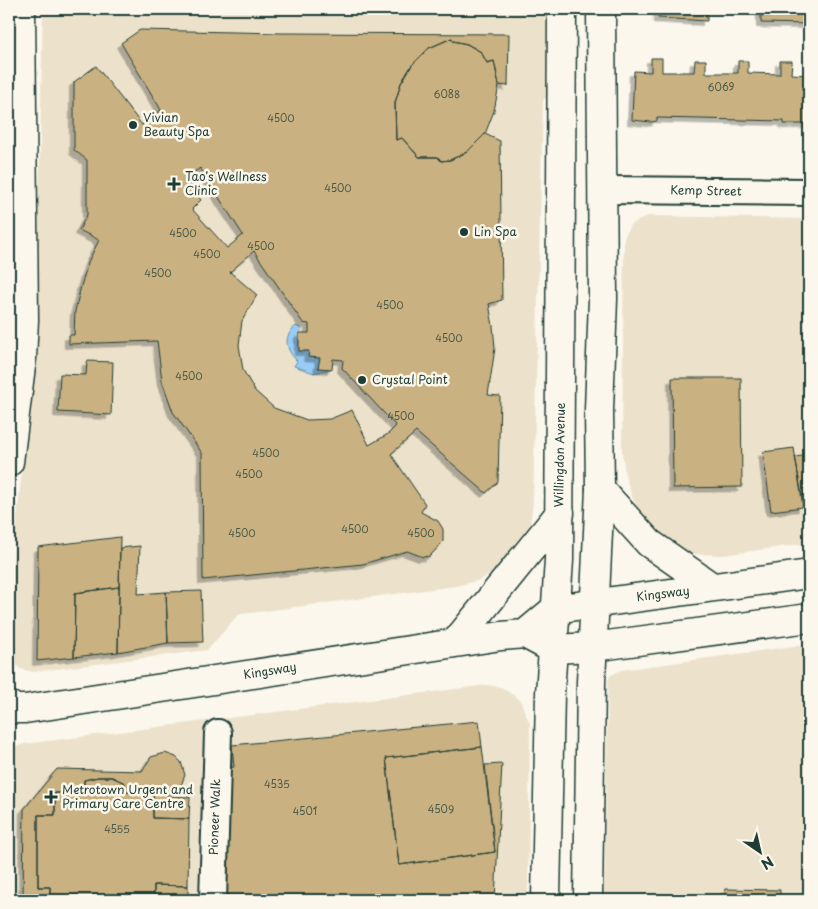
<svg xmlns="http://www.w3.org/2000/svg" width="818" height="909" font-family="'Playpen Sans',sans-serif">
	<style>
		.built { fill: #ece2cc }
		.water { fill: #98ccf6; stroke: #6893a8 }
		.building { fill: #cab181; stroke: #1f3d34; fill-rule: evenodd; filter: url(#shadow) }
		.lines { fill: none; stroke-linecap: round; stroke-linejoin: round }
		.street-casing { stroke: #1f3d34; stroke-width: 30 }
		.secondary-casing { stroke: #1f3d34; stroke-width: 31 }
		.primary-casing { stroke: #1f3d34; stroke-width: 31 }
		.street { stroke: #fbf7ec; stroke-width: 26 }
		.secondary { stroke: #fbf7ec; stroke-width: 28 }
		.primary { stroke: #fbf7ec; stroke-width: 28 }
		.poi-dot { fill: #1f3d34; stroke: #fbf7ec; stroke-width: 2 }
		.labels { text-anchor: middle; stroke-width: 5; stroke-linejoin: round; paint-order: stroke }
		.number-label { font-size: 10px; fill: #4a5a47 }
		.poi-label { font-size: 12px; fill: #1f3d34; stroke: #fbf7ec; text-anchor: start }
		.street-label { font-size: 12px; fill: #1f3d34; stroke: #fbf7ec }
	</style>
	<defs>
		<filter id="shadow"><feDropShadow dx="-4.5" dy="4.5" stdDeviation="0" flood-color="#0004"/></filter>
	</defs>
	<rect width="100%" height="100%" fill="#fbf7ec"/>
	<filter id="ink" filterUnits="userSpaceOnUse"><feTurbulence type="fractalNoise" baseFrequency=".02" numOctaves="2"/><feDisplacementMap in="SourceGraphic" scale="10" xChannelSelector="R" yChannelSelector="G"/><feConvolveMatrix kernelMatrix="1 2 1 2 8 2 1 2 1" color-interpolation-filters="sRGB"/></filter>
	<g filter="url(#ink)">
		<!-- built -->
		<path class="built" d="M 43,9 L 553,9 L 550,96 L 543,100 L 533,503 L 530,525 L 521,544 L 499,569 L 480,580 L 456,586 L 242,614 L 237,616 L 212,645 L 207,650 L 200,651 L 33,672 L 20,669 L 10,658 L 9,598 L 24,448 L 35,374 Z
			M 648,216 L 809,219 L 809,543 L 723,555 L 690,554 L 666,543 L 643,519 L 632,497 L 625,475 L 622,450 L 624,238 L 630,225 Z
			M 809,644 L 809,900 L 604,900 L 608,681 L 610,676 L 621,670 Z
			M 487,685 L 501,687 L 520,700 L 530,724 L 528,900 L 9,900 L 9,751 L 12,748 L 24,744 Z"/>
		<!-- water -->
		<path class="water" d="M 296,326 L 302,329 L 299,333 L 299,351 L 309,351 L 309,357 L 320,358 L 319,368 L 332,369 L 314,373 L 294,366 L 297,361 C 286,350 282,337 296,326 Z"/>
		<!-- building -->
		<path class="building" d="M 658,9 L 707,9 L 707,21 L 658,18 Z
			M 761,9 L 809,9 L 809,24 L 761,23 Z
			M 140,30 L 281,33 L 509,34 L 508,86 L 499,85 L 494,61 L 487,63 L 481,52 L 467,44 L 453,41 L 452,38 L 429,48 L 412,65 L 401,83 L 395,103 L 396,140 L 402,138 L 419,157 L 438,157 L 441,161 L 450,160 L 467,152 L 485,134 L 500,141 L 502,300 L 489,304 L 493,326 L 495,348 L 488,395 L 500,396 L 498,482 L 486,493 L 416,432 L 391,454 L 425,504 L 421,512 L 438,521 L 443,529 L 443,542 L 430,556 L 423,557 L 407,551 L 363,564 L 203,580 L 202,453 L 173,412 L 162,381 L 157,341 L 69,344 L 69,335 L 74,335 L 75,311 L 81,286 L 89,260 L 99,240 L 79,230 L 87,215 L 87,160 L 74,150 L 74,82 L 96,66 L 142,125 L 161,110 L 121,43 ZM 200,168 L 243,235 L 227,248 L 192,209 L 201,200 L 185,179 ZM 254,251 L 303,323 L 309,324 L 309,333 L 299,333 L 299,351 L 309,351 L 308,357 L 320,358 L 318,368 L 332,369 L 333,359 L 343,360 L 342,368 L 396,426 L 388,434 L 369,445 L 352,410 L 330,419 L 307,420 L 274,408 L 255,391 L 243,370 L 239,345 L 242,321 L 257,295 L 230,272 Z
			M 452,38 L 453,41 L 467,44 L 481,52 L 487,63 L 494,61 L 499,85 L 494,111 L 485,134 L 467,152 L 450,160 L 441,161 L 438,157 L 419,157 L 402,138 L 396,140 L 395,103 L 401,83 L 412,65 L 429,48 Z
			M 651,58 L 662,58 L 662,72 L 694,72 L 695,60 L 706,60 L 706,73 L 738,73 L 738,61 L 748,61 L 748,73 L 780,74 L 780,61 L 792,61 L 791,74 L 809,75 L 809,124 L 784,124 L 784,121 L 657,118 L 657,121 L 651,122 L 632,120 L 634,71 L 651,72 Z
			M 87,361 L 113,362 L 111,415 L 58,412 L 60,374 L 86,375 Z
			M 672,378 L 741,378 L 742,487 L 673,488 Z
			M 794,448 L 803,507 L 771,511 L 763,452 Z
			M 809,455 L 809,495 L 802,496 L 795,457 Z
			M 120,537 L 119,587 L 75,593 L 74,657 L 37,661 L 38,547 Z
			M 140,546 L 138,594 L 166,592 L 168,643 L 118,652 L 120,548 Z
			M 119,587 L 118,652 L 74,657 L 75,593 Z
			M 201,591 L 203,642 L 168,643 L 166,592 Z
			M 479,721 L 482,747 L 386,758 L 399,865 L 495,852 L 485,765 L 502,764 L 495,900 L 218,900 L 219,769 L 234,767 L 232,745 Z
			M 482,747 L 495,852 L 399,865 L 386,758 Z
			M 165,753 L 176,757 L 181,762 L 185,775 L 180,788 L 167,796 L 190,797 L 189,819 L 153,818 L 153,793 L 125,792 L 125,783 L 112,777 L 98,777 L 84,780 L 84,793 L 55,793 L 55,815 L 38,815 L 38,887 L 50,887 L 50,899 L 82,900 L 23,900 L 24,809 L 57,769 L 142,771 L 151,757 Z
			M 98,777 L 112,777 L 125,783 L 125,792 L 153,793 L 153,818 L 189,819 L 188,886 L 154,885 L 154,899 L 126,898 L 126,900 L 50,899 L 50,887 L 38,887 L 38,815 L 55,815 L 55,793 L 84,793 L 84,780 Z
			M 154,885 L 188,886 L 188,900 L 126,900 L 126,898 L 154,899 Z
			M 725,889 L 780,890 L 780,900 L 804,900 L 645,900 L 645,898 L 725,899 Z"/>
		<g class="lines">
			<defs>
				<path id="street" d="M 603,190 L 809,192
					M 213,900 L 218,733"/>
				<path id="secondary" d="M 9,462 L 22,358 L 24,320 L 21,9
					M 546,900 L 550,693 L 559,560 L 562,9
					M 588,900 L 591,682 L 600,489 L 599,410 L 603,299 L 601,9"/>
				<path id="primary" d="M 600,489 L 649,543 L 712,587
					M 525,634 L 555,609 L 809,574
					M 455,643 L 560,513
					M 9,705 L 15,709 L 25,709 L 501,636 L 525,634 L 553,649 L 593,647 L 809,618"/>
			</defs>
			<!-- street casing -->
			<use href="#street" class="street-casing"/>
			<!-- secondary casing -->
			<use href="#secondary" class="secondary-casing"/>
			<!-- primary casing -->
			<use href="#primary" class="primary-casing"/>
			<!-- street -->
			<use href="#street" class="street"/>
			<!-- secondary -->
			<use href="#secondary" class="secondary"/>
			<!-- primary -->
			<use href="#primary" class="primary"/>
		</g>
	</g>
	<!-- markers -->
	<g class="poi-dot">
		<circle cx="133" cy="125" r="5"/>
		<path d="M171.5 176.5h5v5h5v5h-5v5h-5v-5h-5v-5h5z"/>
		<circle cx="464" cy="232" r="5"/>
		<circle cx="362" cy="380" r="5"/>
		<path d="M48.5 789.5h5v5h5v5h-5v5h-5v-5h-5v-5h5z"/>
	</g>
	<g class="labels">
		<!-- number labels -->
		<g class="number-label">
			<text x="721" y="91">6069</text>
			<text x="447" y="98">6088</text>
			<text x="281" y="122">4500</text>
			<text x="338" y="192">4500</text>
			<text x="183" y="237">4500</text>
			<text x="261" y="250">4500</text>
			<text x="207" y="258">4500</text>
			<text x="158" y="277">4500</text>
			<text x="390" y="309">4500</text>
			<text x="449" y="342">4500</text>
			<text x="189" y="380">4500</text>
			<text x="401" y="420">4500</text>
			<text x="266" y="457">4500</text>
			<text x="249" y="478">4500</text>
			<text x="355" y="533">4500</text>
			<text x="242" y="537">4500</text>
			<text x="421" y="537">4500</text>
			<text x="277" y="788">4535</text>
			<text x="441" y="813">4509</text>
			<text x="305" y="815">4501</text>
			<text x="117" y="833">4555</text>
		</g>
		<!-- poi labels -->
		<g class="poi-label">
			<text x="143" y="122">Vivian<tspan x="143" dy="14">Beauty Spa</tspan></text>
			<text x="185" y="181">Tao's Wellness<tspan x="185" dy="14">Clinic</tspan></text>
			<text x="474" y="236">Lin Spa</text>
			<text x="372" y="384">Crystal Point</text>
			<text x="62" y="794">Metrotown Urgent and<tspan x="62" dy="14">Primary Care Centre</tspan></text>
		</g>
		<!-- street labels -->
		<g class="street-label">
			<text transform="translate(706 191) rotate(1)" y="4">Kemp Street</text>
			<text transform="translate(560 455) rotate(-89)" y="4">Willingdon Avenue</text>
			<text transform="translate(663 594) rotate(-7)" y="4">Kingsway</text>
			<text transform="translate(270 671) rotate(-9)" y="4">Kingsway</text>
			<text transform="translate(215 817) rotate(-88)" y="4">Pioneer Walk</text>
		</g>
	</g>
	<!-- margin -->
	<rect width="818" height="909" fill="none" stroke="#fbf7ec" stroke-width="30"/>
	<rect x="15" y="15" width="788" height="879" fill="none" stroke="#1f3d34" stroke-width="2" filter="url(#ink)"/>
	<!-- north arrow -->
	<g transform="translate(760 852) rotate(146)" stroke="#fbf7ec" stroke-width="4" paint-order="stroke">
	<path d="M0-4L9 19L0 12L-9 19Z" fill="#1f3d34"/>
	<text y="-8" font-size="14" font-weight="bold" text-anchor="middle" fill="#1f3d34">N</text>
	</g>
</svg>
